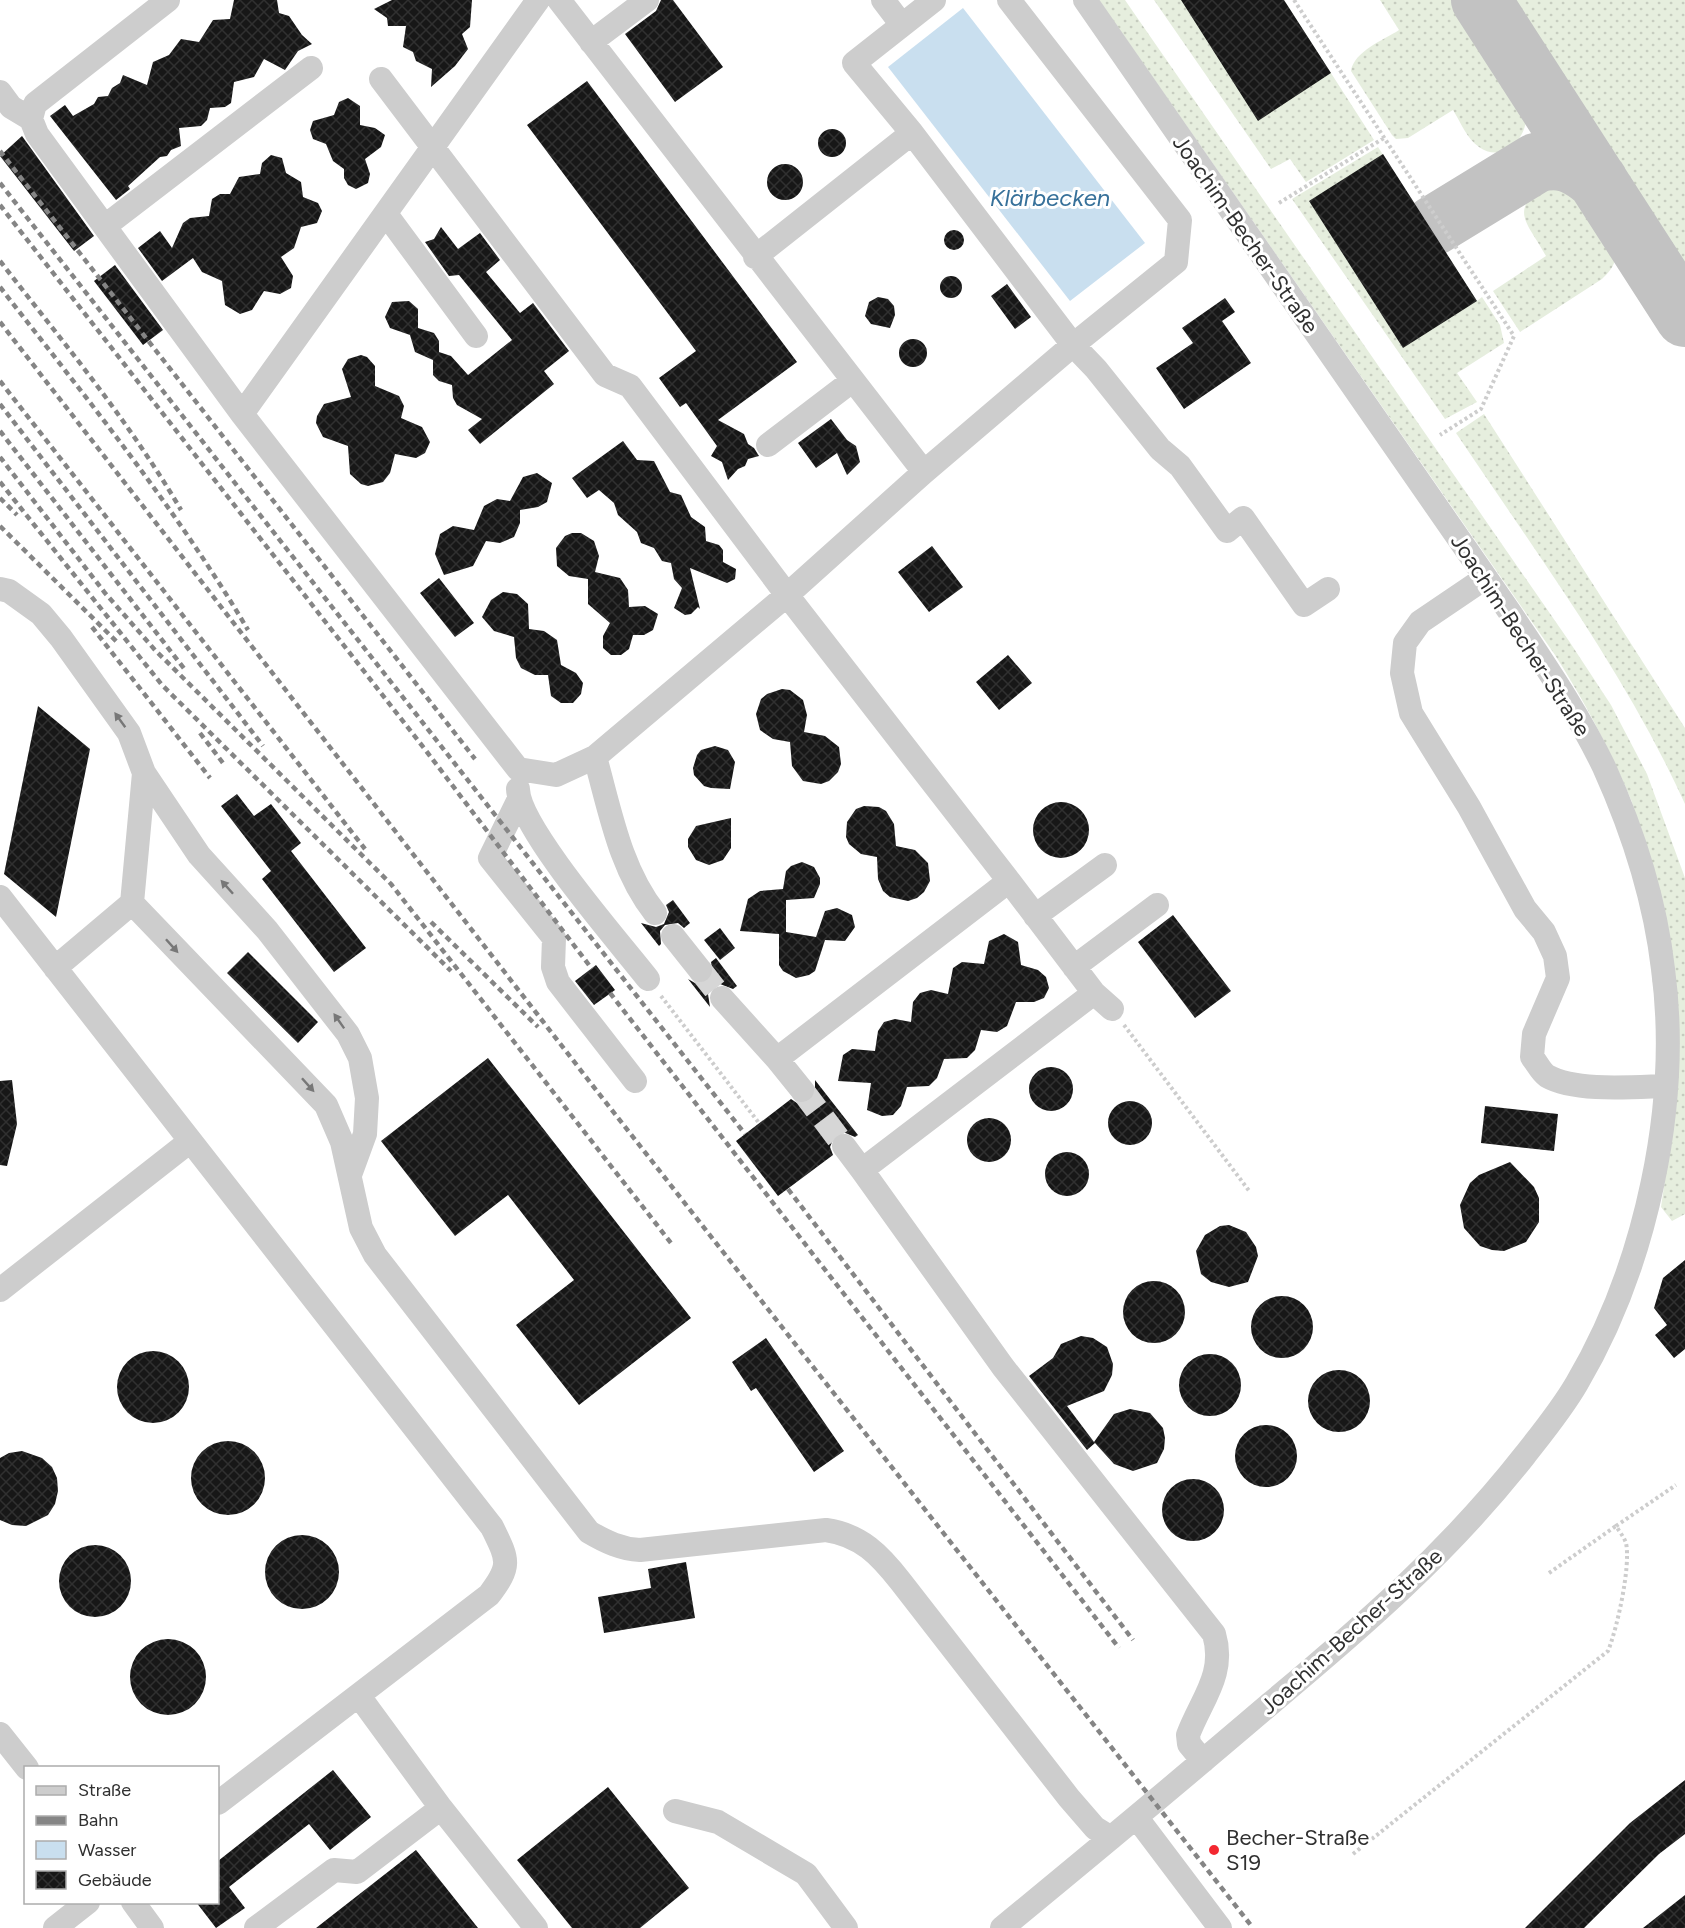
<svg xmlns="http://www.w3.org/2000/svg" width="1685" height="1928" font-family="Figtree,sans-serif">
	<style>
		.grass { fill: url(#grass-dots) }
		.water { fill: #c9dfef }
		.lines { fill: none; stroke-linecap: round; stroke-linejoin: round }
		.taxiway { stroke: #c2c2c2; stroke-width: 60 }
		.building { fill: url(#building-cross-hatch) }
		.minor-tunnel { stroke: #d6d6d6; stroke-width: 24; stroke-dasharray: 24 12; stroke-linecap: butt }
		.path { stroke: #cdcdcd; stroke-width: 4; stroke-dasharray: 3 3; stroke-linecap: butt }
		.minor { stroke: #cdcdcd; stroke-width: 24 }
		.rail { stroke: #858585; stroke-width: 4.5; stroke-dasharray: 6 4.5; stroke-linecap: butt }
		.oneway { fill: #777 }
		.poi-dot { fill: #f32730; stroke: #fff; stroke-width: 2 }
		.labels { text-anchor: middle; stroke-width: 6; stroke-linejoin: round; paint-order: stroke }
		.street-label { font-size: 22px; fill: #303030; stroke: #fff }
		.poi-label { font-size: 22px; fill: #303030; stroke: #fff; text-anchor: start }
		.water-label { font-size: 24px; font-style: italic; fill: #37719a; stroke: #fff }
	</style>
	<defs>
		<pattern id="grass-dots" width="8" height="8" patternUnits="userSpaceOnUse" patternTransform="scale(1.5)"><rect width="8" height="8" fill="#e6eede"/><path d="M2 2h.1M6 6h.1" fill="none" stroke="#c6ccbf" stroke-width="1.8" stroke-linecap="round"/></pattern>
		<pattern id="building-cross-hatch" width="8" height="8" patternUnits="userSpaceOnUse" patternTransform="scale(1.5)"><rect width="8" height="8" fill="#171717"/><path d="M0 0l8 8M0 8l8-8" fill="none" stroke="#303030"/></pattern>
	</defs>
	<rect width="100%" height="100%" fill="#fff"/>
	<!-- grass -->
	<path class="grass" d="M 1099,0 L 1125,0 L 1136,16 L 1569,641 L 1611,705 L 1647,774 L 1685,878 L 1685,1214 L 1672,1221 L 1661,1207 L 1671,1139 L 1632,802 C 1610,750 1585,702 1555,655 Z
		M 1154,0 L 1284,0 L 1374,140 L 1306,182 L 1290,159 L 1271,169 Z
		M 1380,0 L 1459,0 C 1473,23 1488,47 1503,70 C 1511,82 1521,95 1525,109 C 1532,135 1504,165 1479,147 C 1467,139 1460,121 1453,110 L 1408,138 L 1396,139 L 1392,135 L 1351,71 C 1354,51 1384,40 1399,30 Z
		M 1503,0 L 1685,0 L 1685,283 Z
		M 1378,147 L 1477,301 L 1482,297 L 1500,325 L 1504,343 L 1457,373 L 1477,402 L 1445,419 L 1292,199 Z
		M 1552,181 C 1579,184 1621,231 1615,260 C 1613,268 1608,273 1602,279 L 1520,332 L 1493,291 L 1546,256 C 1525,218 1507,210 1552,181 Z
		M 1484,414 L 1685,728 L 1685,804 C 1625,672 1537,554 1456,433 Z"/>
	<!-- water -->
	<path class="water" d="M 963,8 L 1145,243 L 1070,301 L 888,67 Z"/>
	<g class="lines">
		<!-- taxiway -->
		<path class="taxiway" d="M 1481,0 L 1685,317
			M 1433,226 L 1536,163 C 1562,155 1579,165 1598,181"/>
	</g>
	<!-- building -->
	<path class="building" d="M 234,0 L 277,0 L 279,13 L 289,16 L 302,35 L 312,44 L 298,51 L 285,70 L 264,59 L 254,77 L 234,82 L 231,103 L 225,107 L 210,108 L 207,120 L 201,126 L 179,128 L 181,146 L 171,150 L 167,156 L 160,157 L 128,186 L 130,189 L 116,200 L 50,116 L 65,105 L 73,116 L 94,104 L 98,97 L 108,96 L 112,88 L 120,83 L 123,75 L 147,85 L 153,62 L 169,55 L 181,39 L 199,42 L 213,20 L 230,19 Z
		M 392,0 L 472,0 L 470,27 L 462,34 L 468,49 L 455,66 L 431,87 L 432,69 L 416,61 L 413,52 L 403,47 L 406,26 L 388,26 L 387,18 L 374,9 Z
		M 661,0 L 673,0 L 723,67 L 675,102 L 625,34 L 656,11 Z
		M 1181,0 L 1284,0 L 1331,73 L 1258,121 Z
		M 587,81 L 797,362 L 718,420 L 744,434 L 748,444 L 754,448 L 759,456 L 748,459 L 745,466 L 738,469 L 728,480 L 722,462 L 711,456 L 717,446 L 686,403 L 680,407 L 659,378 L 696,351 L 527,125 Z
		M 348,98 L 360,106 L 360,125 L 375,128 L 385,135 L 381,147 L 365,159 L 370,174 L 368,183 L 356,189 L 348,185 L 344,178 L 344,169 L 333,161 L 326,144 L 313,139 L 310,130 L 313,121 L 334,115 L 339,102 Z
		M818 143a14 14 0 1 1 28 0a14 14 0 1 1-28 0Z
		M 22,136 L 94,236 L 74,251 L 0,156 Z
		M 1383,154 L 1477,301 L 1403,348 L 1309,201 Z
		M 271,155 L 282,158 L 286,173 L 301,182 L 303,197 L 318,203 L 322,211 L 317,223 L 301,227 L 294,248 L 281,257 L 293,276 L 291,288 L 280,294 L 264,291 L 252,310 L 240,314 L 225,305 L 222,281 L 202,272 L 193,258 L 162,281 L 138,248 L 160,231 L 172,248 L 183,223 L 190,218 L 209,216 L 212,199 L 220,194 L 230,194 L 239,177 L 260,174 L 262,163 Z
		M767 182a18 18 0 1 1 36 0a18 18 0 1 1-36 0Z
		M 441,227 L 458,249 L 480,233 L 500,260 L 486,272 L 520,313 L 533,303 L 569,351 L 544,371 L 554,384 L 480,444 L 468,430 L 482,419 L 457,405 L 453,398 L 452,385 L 439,381 L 433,375 L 433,360 L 415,352 L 410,335 L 390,328 L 385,317 L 392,302 L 409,301 L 418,309 L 418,328 L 434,333 L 439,341 L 439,352 L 451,356 L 468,375 L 512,340 L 459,275 L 449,276 L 425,242 L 434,239 Z
		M944 240a10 10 0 1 1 20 0a10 10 0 1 1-20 0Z
		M 115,265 L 163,330 L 143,345 L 94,281 Z
		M940 287a11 11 0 1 1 22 0a11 11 0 1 1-22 0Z
		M 1007,284 L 1031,317 L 1015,329 L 991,296 Z
		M 878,297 L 888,299 L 894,306 L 895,315 L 890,328 L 871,324 L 865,316 L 869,302 Z
		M 1225,298 L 1235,312 L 1222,321 L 1251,363 L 1184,409 L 1156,368 L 1193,343 L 1182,328 Z
		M899 353a14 14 0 1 1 28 0a14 14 0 1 1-28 0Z
		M 361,355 L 367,357 L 375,366 L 375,386 L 399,396 L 404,406 L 401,418 L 422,427 L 430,442 L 425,453 L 416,458 L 395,454 L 390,473 L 383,482 L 368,486 L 361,484 L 350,474 L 348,446 L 323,437 L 316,423 L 317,416 L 324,404 L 351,397 L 342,369 L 348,359 Z
		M 831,419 L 847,440 L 856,446 L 860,462 L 847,475 L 837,453 L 816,468 L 798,443 Z
		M 623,441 L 637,460 L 654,461 L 670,492 L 681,495 L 691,517 L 705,527 L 706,541 L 719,545 L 723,550 L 723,562 L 736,569 L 735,579 L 727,583 L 690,568 L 700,609 L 698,607 L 691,614 L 685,615 L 674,608 L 682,588 L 674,579 L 671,563 L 662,561 L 654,548 L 641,543 L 637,532 L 618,515 L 614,503 L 599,490 L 587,498 L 572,478 Z
		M 537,473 L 552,483 L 547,502 L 538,507 L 520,510 L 520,523 L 514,537 L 500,543 L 486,541 L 473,566 L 444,575 L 435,554 L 440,534 L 453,526 L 474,530 L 484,506 L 497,499 L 510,501 L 523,477 Z
		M 572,533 L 581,533 L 594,541 L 599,556 L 595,572 L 620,578 L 628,590 L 629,607 L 645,606 L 658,614 L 653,630 L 644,635 L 633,635 L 629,649 L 621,655 L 611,655 L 603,648 L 603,636 L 610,623 L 588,604 L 588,579 L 569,576 L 557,566 L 556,548 L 565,536 Z
		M 932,546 L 963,587 L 929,612 L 898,572 Z
		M 439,578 L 474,623 L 455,637 L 420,593 Z
		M 503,592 L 517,594 L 528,604 L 529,629 L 544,631 L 557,640 L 561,665 L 576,673 L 583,683 L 581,694 L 573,703 L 561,703 L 551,696 L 548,675 L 535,675 L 521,668 L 516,658 L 514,637 L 494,631 L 482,617 L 491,600 Z
		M 1008,655 L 1032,683 L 999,710 L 976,682 Z
		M 782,689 L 790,690 L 803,700 L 807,715 L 804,732 L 825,736 L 839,747 L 841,764 L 838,772 L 829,781 L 821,784 L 803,781 L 792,766 L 790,742 L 773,739 L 760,730 L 756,714 L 761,699 L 767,694 Z
		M 38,706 L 90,749 L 56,917 L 4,874 Z
		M 715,746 L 728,750 L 735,762 L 730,789 L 711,788 L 704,786 L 694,775 L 693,768 L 697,755 L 701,750 Z
		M 237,794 L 254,816 L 271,804 L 301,843 L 291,851 L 366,948 L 334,972 L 262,879 L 271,871 L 221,806 Z
		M1033 830a28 28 0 1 1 56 0a28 28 0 1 1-56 0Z
		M 864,806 L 879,807 L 886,811 L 894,824 L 896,846 L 915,850 L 928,863 L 930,881 L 924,892 L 917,898 L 908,901 L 890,897 L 883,891 L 878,879 L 877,857 L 861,854 L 849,844 L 846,837 L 847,822 L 856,809 Z
		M 731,818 L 731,848 L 723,860 L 709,865 L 696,860 L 688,847 L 688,839 L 696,826 Z
		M 802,862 L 814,867 L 820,878 L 820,884 L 814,898 L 786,900 L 786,932 L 816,937 L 825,911 L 837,908 L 852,915 L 855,927 L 845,941 L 825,940 L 815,971 L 809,975 L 796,978 L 783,971 L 779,965 L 779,934 L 740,931 L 748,899 L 760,891 L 783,889 L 786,871 L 791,866 Z
		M 673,900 L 690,923 L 684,928 L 678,923 L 665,925 L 660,931 L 661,944 L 659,946 L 641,923 L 656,927 L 664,924 L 669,912 L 666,905 Z
		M 1173,915 L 1231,991 L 1195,1018 L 1138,942 Z
		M 720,928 L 735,948 L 720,960 L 704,940 Z
		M 1004,934 L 1018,942 L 1021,965 L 1038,970 L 1046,977 L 1049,988 L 1044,998 L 1034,1002 L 1016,1002 L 1007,1026 L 997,1032 L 981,1030 L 975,1050 L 967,1058 L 944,1059 L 937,1078 L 929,1086 L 907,1087 L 901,1106 L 893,1115 L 882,1116 L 867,1110 L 871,1083 L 838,1081 L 843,1055 L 852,1049 L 875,1051 L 878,1031 L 884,1022 L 895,1019 L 911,1022 L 913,1002 L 920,993 L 931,990 L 948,994 L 953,968 L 962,962 L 984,964 L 989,941 Z
		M 248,952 L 318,1022 L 298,1043 L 227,973 Z
		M 716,958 L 737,986 L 733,989 L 720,984 L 713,987 L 708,994 L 710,1007 L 688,979 L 695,983 L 708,981 L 713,975 L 711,962 Z
		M 596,965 L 615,990 L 594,1005 L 575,981 Z
		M 488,1058 L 691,1318 L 579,1405 L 516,1325 L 574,1280 L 508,1195 L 455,1236 L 381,1141 Z
		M1029 1089a22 22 0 1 1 44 0a22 22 0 1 1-44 0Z
		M 12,1080 L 17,1124 L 7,1166 L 0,1165 L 0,1081 Z
		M 815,1080 L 858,1135 L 855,1137 L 843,1132 L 835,1135 L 830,1147 L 833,1155 L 778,1196 L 736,1141 L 791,1099 L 797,1103 L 810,1101 L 815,1095 Z
		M1108 1123a22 22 0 1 1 44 0a22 22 0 1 1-44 0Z
		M 1485,1106 L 1558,1114 L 1554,1151 L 1481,1143 Z
		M967 1140a22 22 0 1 1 44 0a22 22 0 1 1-44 0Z
		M1045 1174a22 22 0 1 1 44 0a22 22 0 1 1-44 0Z
		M 1510,1162 L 1534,1187 L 1539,1198 L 1539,1222 L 1526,1242 L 1504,1251 L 1492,1250 L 1480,1246 L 1464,1228 L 1460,1205 L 1470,1183 L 1479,1175 Z
		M 1229,1225 L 1246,1232 L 1256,1247 L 1258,1256 L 1248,1282 L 1229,1287 L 1211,1282 L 1201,1274 L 1196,1251 L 1205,1235 L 1220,1226 Z
		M 1685,1260 L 1685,1349 L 1674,1358 L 1655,1335 L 1667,1325 L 1654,1308 L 1663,1278 Z
		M1123 1312a31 31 0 1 1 62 0a31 31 0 1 1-62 0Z
		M1251 1327a31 31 0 1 1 62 0a31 31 0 1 1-62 0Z
		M 1081,1336 L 1093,1338 L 1107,1347 L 1113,1364 L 1112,1375 L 1104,1391 L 1067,1406 L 1094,1442 L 1114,1414 L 1130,1409 L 1150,1413 L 1163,1428 L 1165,1438 L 1164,1449 L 1157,1463 L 1133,1471 L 1114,1464 L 1095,1443 L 1087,1450 L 1029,1376 L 1053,1358 L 1061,1344 Z
		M 766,1338 L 844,1451 L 814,1472 L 756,1388 L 751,1391 L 732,1362 Z
		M117 1387a36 36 0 1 1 72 0a36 36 0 1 1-72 0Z
		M1179 1385a31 31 0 1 1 62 0a31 31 0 1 1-62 0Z
		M1308 1401a31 31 0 1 1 62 0a31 31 0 1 1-62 0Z
		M1235 1456a31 31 0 1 1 62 0a31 31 0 1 1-62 0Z
		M191 1478a37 37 0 1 1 74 0a37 37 0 1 1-74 0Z
		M 22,1451 L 42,1458 L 52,1467 L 57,1478 L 58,1491 L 55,1504 L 48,1515 L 26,1526 L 12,1525 L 0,1520 L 0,1458 L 9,1453 Z
		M1162 1510a31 31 0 1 1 62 0a31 31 0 1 1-62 0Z
		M265 1572a37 37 0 1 1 74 0a37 37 0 1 1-74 0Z
		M59 1581a36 36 0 1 1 72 0a36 36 0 1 1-72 0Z
		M 686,1562 L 695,1618 L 604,1633 L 598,1597 L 651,1588 L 648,1569 Z
		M130 1677a38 38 0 1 1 76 0a38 38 0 1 1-76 0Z
		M 333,1770 L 371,1817 L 330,1850 L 309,1824 L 229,1887 L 245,1908 L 216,1928 L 196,1902 L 218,1902 L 218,1861 Z
		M 1685,1780 L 1685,1834 L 1659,1854 L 1584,1928 L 1525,1928 L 1630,1823 Z
		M 608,1787 L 689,1888 L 640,1928 L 572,1928 L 517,1860 Z
		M 416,1850 L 478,1928 L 316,1928 Z
		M 1685,1895 L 1685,1928 L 1643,1928 Z"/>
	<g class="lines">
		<!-- minor-tunnel -->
		<path class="minor-tunnel" d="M 700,970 L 722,998
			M 802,1090 L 844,1146"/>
		<!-- path -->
		<path class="path" d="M 1294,0 L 1514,336 L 1481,409 L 1440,435
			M 1279,203 L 1384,138
			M 661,996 L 759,1123
			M 1124,1025 L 1250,1192
			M 1549,1573 L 1616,1526
			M 1353,1854 L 1608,1651 C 1617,1629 1631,1566 1626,1543 C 1624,1537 1619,1531 1616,1526 L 1676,1485"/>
		<!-- minor -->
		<path class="minor" d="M 168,0 L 35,104 L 31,119 L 37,134 L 242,414 L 518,769 L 556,775 L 595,757 L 787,595 L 924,472 L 1073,345 L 1176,262 L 1180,220 L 1009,0
			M 559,0 L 924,472
			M 883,0 L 902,25
			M 591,42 L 647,0
			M 381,79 L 605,375 L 630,386 L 787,595 L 1009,881 L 777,1059 L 722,998
			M 0,92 L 11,107 L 31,119
			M 912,133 L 1073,345 L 1096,369 L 1160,449 L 1180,466 L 1227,531 L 1243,518 L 1304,605 L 1328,589
			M 386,214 L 476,336
			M 105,226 L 311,68
			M 755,257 L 912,133 L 854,63 L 934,0
			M 242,414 L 538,0
			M 768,445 L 852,381
			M 1485,578 L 1420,622 L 1405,643 L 1402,673 L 1411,713 L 1469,807 L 1525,909 L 1544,932 L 1555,956 L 1558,978 L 1534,1034 L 1532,1057 C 1537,1063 1541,1072 1547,1076 C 1575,1092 1633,1087 1665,1086
			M 0,589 L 9,591 L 41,614 L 61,638 L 129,733 L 144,773 L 199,855 L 267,930 L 348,1034 L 360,1058 L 367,1098 L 365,1134 L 350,1175
			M 595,757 C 610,810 620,869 655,913
			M 518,789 C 519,828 620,943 648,979
			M 518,801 L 490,858 L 554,938 L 553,967 L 558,982 L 635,1081
			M 0,897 L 492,1527 C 508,1560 512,1565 489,1595 L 218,1803
			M 132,903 L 326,1105 L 342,1142 L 361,1228 L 375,1255 L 589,1532 C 606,1542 621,1549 640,1550 L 826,1530 C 861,1535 880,1555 901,1582 L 1069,1798 L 1095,1828 L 1111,1838
			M 1035,916 L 1105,865
			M 673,936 L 700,970
			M 1074,967 L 1157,905
			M 55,968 L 132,903 L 144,773
			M 1094,993 L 1112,1009
			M 777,1059 L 802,1090
			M 844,1146 L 862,1170 L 1094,993 L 1009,881
			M 862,1170 L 1003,1367 L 1214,1634 C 1226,1674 1201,1700 1188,1735 L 1189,1744 L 1203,1761
			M 0,1290 L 189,1142
			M 359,1696 L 441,1808
			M 0,1734 L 27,1768
			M 675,1811 L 718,1822 L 806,1874 L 846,1928
			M 1137,1818 L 1220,1928
			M 133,1902 L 152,1928
			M 55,1928 L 88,1902
			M 256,1928 L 334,1870 L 357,1872 L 441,1808 L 536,1928
			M 1002,1928 C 1092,1854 1181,1780 1270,1704 C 1362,1627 1450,1551 1525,1455 C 1543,1432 1562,1409 1577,1383 C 1646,1266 1681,1104 1663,969 C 1655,900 1632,829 1604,767 C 1578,713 1544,664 1511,614 L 1085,0"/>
		<!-- rail -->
		<path class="rail" d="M 0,151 L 475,759
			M 0,183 L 745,1134
			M 0,205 L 427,752 L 592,969
			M 0,261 C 63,342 129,421 181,510
			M 0,287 C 87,399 176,508 248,630
			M 0,322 L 593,1086 L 1253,1928
			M 0,381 L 365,849
			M 0,404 L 263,746
			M 0,431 L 186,671
			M 0,457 L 105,593 L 155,650 L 391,884 L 671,1243
			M 0,482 L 162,685 L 451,971
			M 0,498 L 17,515
			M 0,526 L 119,644
			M 92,627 L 210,778
			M 200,733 L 223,763
			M 431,922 L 538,1027
			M 610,993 L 1119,1648
			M 788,1189 L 1133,1640"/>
	</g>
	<!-- one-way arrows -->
	<defs><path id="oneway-solid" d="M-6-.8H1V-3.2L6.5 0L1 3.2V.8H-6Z" transform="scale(1.5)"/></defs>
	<g class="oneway">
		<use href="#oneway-solid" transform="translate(120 720) rotate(-126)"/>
		<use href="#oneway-solid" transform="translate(227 887) rotate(-132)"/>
		<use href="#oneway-solid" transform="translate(172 946) rotate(48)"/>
		<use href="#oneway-solid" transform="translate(339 1021) rotate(-125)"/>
		<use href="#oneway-solid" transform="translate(308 1085) rotate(48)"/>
	</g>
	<!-- markers -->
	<circle class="poi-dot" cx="1214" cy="1850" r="6"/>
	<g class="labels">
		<!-- street labels -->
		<g class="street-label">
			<text transform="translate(1246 234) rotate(55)" y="8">Joachim-Becher-Straße</text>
			<text transform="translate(1521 635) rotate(57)" y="8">Joachim-Becher-Straße</text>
			<text transform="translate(1351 1631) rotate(-42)" y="8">Joachim-Becher-Straße</text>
		</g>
		<!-- poi labels -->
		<g class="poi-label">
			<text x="1226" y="1845">Becher-Straße<tspan x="1226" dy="25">S19</tspan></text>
		</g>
		<!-- water labels -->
		<g class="water-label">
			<text x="1050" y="206">Klärbecken</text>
		</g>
	</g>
	<!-- legend -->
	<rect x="24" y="1766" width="195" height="138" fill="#ffffff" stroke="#acacac" stroke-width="1.5"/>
	<rect x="36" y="1786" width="30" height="9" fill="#cdcdcd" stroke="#acacac" stroke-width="1.5"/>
	<text x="78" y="1796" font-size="18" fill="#303030">Straße</text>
	<rect x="36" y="1816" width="30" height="9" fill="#858585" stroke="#acacac" stroke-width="1.5"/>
	<text x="78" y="1826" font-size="18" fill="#303030">Bahn</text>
	<rect x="36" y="1841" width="30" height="18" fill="#c9dfef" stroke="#acacac" stroke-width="1.5"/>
	<text x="78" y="1856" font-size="18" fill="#303030">Wasser</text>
	<rect x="36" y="1871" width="30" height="18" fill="url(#building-cross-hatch)" stroke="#acacac" stroke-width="1.5"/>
	<text x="78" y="1886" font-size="18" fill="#303030">Gebäude</text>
</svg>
